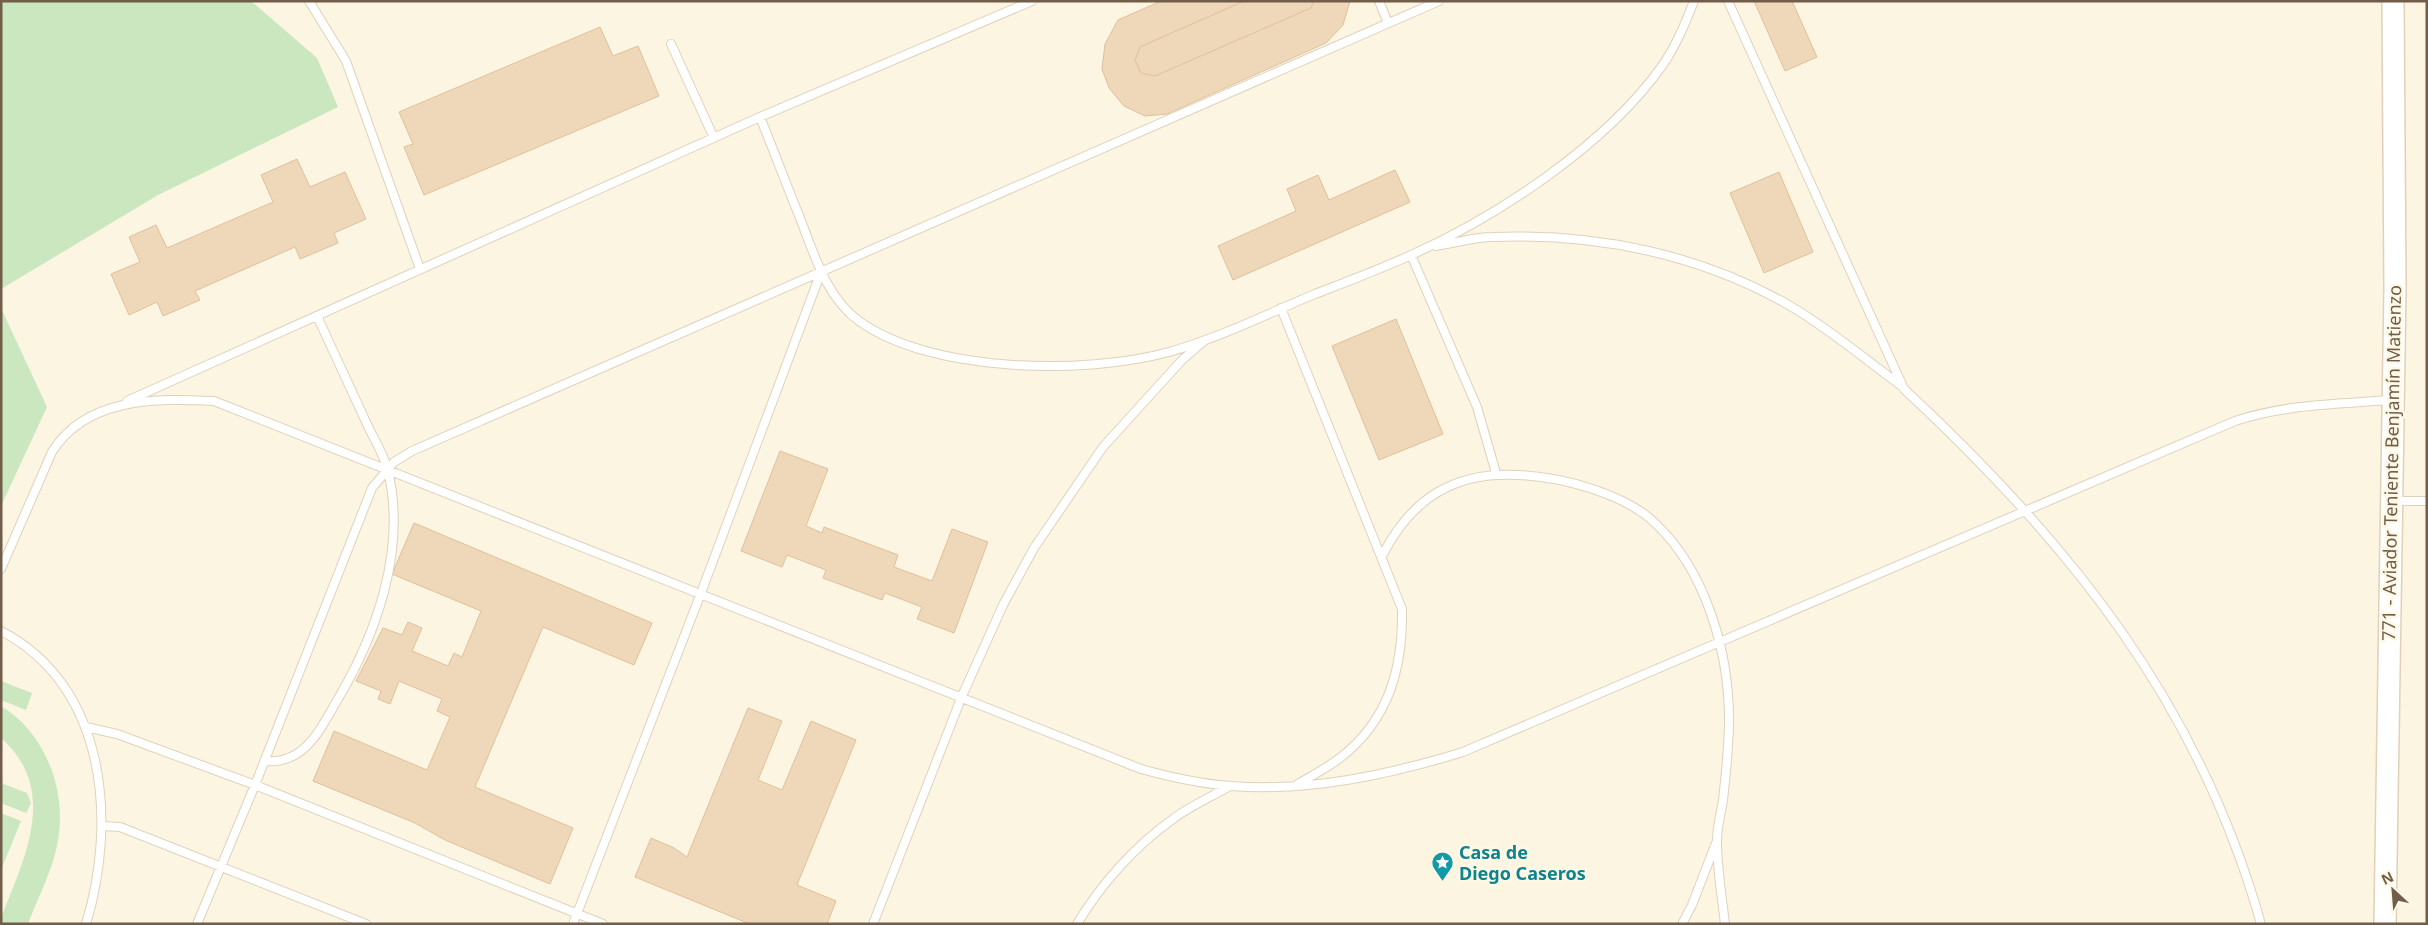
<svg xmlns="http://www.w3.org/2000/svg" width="2428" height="925" font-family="'Noto Sans',sans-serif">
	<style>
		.green { fill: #cae7c0 }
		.building { fill: #efd7b9; stroke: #e1c09a }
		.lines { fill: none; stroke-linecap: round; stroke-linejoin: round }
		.lane-casing { stroke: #dfd2bd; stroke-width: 10 }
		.secondary-casing { stroke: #e0d1b8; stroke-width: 24 }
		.lane { stroke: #fff; stroke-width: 8 }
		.secondary { stroke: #fff; stroke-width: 21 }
		.labels { text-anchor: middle; stroke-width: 5; stroke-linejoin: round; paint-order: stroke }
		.street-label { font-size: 18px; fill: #715d49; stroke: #fef9e6 }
		.culture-label { font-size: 18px; font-weight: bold; fill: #0d838f; stroke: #fef9e6; text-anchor: start }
	</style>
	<rect width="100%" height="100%" fill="#fbf5e1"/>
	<!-- green -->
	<path class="green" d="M 1,1 L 251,1 L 317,58 L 338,107 L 158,195 L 1,289 Z
		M 1,308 L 47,407 L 1,506 Z
		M 1,681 L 32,693 L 26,710 L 1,700 Z
		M 1,706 C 43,731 65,785 59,833 C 56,864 39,895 28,924 L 1,924 L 1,918 C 24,859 60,790 1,738 Z
		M 1,783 L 27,793 L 31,803 L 26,813 L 1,803 Z
		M 1,813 L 21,821 L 1,870 Z"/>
	<!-- building -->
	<path class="building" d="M 1161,1 L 1350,1 L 1343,25 L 1326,43 L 1167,114 L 1145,116 L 1124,106 L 1109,88 L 1102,69 L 1105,44 L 1118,20 Z
		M 1244,1 L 1314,1 L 1311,8 L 1155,76 L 1141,73 L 1135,60 L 1140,47 Z
		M 1754,1 L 1792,1 L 1817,57 L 1785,71 Z
		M 600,27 L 613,56 L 638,46 L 659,96 L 424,195 L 404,147 L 413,144 L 399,112 Z
		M 297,159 L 310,187 L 345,172 L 366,219 L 334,233 L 338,243 L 300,259 L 295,247 L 195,291 L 200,300 L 163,316 L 157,302 L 129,315 L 111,274 L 140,262 L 129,237 L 156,225 L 167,248 L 273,202 L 261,175 Z
		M 1395,170 L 1410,202 L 1233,280 L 1218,246 L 1296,211 L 1287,189 L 1318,175 L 1329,200 Z
		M 1779,172 L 1813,252 L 1764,273 L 1730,193 Z
		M 1396,319 L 1443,434 L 1379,460 L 1332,346 Z
		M 780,451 L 828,469 L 806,526 L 822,533 L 824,527 L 898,555 L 894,567 L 932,581 L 952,529 L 988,542 L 954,633 L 917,619 L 922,607 L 885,593 L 882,600 L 823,578 L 826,570 L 787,555 L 782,567 L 741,551 Z
		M 414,523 L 652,623 L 634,665 L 543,627 L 475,787 L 573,828 L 550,884 L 445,840 L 415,823 L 313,781 L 334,731 L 427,770 L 450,717 L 437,711 L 442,699 L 399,681 L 390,704 L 378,699 L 381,691 L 356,681 L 383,628 L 402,635 L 408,622 L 422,628 L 412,651 L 448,666 L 454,653 L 462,657 L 481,611 L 392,574 Z
		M 748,708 L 782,721 L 758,780 L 782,790 L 811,721 L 856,740 L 797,885 L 836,901 L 827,924 L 750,924 L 635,877 L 651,838 L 674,848 L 687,857 Z"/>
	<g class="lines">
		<defs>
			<path id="lane" d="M 309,1 L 346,61 L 420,269
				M 1379,1 L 1388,23
				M 1728,1 L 1904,389 C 2069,542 2199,703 2261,924
				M 671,44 L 714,138
				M 760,117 C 773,149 785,181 798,213 C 813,250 825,297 859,321 C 931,373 1085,375 1169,352 C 1219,338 1267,314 1315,294 C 1346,282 1378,270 1409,256 C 1497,217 1606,145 1662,66 C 1676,46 1685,24 1694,1
				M 1436,246 C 1455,243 1474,237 1493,237 C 1597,233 1701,254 1792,307 C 1831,330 1866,360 1903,387
				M 1411,255 L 1477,407 L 1496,473
				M 1281,308 L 1402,609 C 1403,668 1389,720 1340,758 C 1327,768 1311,776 1298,784
				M 127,401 L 760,117 L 1032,1
				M 2394,501 L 2427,501
				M 1382,556 C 1411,499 1454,471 1518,475 C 1561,477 1624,493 1655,523 C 1706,571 1729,652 1729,720 C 1729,747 1726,773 1723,800 C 1721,813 1717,827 1717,841 C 1717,868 1722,897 1725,924
				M 1,569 L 52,452 C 86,397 157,398 214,401 L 1141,769 C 1170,777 1201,784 1231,786 C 1309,792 1388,775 1463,752 L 2235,421 C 2287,404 2337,404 2391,400
				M 1,631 C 107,686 117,822 86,924
				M 86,727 L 117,734 L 255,785 L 603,924
				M 264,761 C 302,765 318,734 335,704 C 376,636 407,550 388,471 C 384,454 373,438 366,422 C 350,387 333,351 317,316
				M 102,826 L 120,827 L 366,924
				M 197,924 L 255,785 L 372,488 L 394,462 L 412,451 L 1439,1
				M 573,924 L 701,593 L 821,272
				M 873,924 L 962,696 L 1003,605 L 1034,548 L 1103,447 L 1182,360 L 1204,341
				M 1077,924 C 1101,884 1135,846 1173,819 C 1190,806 1211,797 1230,786
				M 1682,924 L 1692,905 L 1716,843"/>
			<path id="secondary" d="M 2385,924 L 2395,289 L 2393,1"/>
		</defs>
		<!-- lane casing -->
		<use href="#lane" class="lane-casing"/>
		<!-- secondary casing -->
		<use href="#secondary" class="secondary-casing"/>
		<!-- lane -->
		<use href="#lane" class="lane"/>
		<!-- secondary -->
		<use href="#secondary" class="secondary"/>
	</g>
	<!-- icons -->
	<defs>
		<symbol id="sight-pin" viewBox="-11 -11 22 30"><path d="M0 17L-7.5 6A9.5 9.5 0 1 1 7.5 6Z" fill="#0f9aa8" stroke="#fef9e6"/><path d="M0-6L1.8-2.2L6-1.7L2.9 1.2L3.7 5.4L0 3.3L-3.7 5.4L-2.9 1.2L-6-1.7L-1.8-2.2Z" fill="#fff"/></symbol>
	</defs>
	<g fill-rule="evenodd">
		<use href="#sight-pin" x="1430" y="850" width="25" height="34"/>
	</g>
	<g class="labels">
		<!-- street labels -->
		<g class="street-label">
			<text transform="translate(2392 463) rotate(-89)" y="6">771 - Aviador Teniente Benjamín Matienzo</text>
		</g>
		<!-- culture labels -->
		<g class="culture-label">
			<text x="1459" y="859">Casa de<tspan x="1459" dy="21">Diego Caseros</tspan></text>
		</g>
	</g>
	<!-- border -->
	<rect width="2428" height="925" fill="none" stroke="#715d49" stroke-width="5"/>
	<!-- north arrow -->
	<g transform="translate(2393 890) rotate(334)" stroke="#fef9e6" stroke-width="4" paint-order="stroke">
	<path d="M0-4L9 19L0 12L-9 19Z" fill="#715d49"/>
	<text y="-8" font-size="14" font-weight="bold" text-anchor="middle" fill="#715d49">N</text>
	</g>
</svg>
